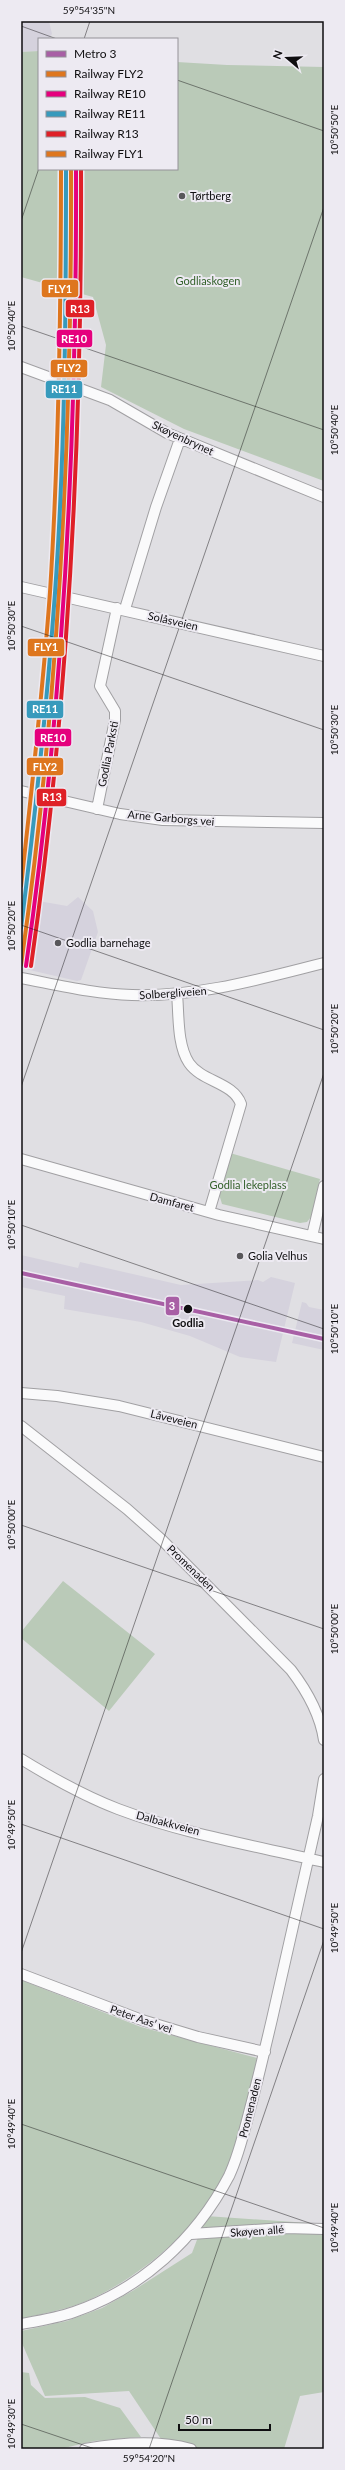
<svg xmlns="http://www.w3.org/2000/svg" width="345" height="2470" font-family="Lato,sans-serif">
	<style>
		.built { fill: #d5d2dd }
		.green { fill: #bacab8 }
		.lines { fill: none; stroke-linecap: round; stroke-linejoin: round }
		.minor-casing { stroke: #a1a0a3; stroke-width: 12 }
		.minor { stroke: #fafafb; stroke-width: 10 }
		.rail-1-casing { stroke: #edeaf2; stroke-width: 7 }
		.rail-2-casing { stroke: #edeaf2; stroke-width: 7 }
		.rail-3-casing { stroke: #edeaf2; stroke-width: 7 }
		.rail-4-casing { stroke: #edeaf2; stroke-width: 7 }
		.rail-5-casing { stroke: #edeaf2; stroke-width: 7 }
		.rail-1 { stroke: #de761e; stroke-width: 4 }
		.rail-2 { stroke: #e5007d; stroke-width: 4 }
		.rail-3 { stroke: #379abc; stroke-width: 4 }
		.rail-4 { stroke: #df2027; stroke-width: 4 }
		.rail-5 { stroke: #de761e; stroke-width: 4 }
		.metro-1-casing { stroke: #edeaf2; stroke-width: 7 }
		.metro-1 { stroke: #a85fa5; stroke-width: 4 }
		.ticks { fill: none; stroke: #0f0e10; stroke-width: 1; stroke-opacity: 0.45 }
		.poi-dot { fill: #58575a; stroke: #edeaf2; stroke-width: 1.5 }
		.stop-dot { fill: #0f0e10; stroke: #edeaf2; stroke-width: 1.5 }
		.labels { text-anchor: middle; stroke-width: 4; stroke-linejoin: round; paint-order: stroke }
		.poi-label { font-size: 11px; fill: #0f0e10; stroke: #edeaf2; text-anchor: start }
		.park-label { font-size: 11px; fill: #315f28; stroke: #edeaf2 }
		.street-label { font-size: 11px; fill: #0f0e10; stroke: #edeaf2 }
		.stop-label { font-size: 11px; font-weight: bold; fill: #0f0e10; stroke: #edeaf2 }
		.line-badge { stroke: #edeaf2; stroke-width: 1.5 }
		.badge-label { font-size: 11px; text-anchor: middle; font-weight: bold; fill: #fff }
		.neatline { fill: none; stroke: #0f0e10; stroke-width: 1.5 }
		.ticks-label { font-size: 10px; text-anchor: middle; fill: #0f0e10 }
	</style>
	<rect width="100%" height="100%" fill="#e0dfe3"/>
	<!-- built -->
	<path class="built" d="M 21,21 L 49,21 L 52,34 L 48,39 L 39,39 L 39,51 L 21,52 Z
		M 78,897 L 93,911 L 98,932 L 81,980 L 77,981 L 21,968 L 21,898 L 67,906 Z
		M 21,1255 L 78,1268 L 80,1262 L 181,1285 L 258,1280 L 263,1282 L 271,1277 L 295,1283 L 276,1362 L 240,1357 L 190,1336 L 141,1322 L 64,1309 L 65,1296 L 21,1287 Z
		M 302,1302 L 306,1303 L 309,1307 L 324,1310 L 324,1350 L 292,1343 Z"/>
	<!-- green -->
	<path class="green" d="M 39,51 L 39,169 L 177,169 L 177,62 L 227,65 L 324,67 L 324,481 L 184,429 L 101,387 L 106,345 L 93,297 L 21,277 L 21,52 Z
		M 230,1153 L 320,1179 L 311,1217 L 307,1222 L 300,1223 L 222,1204 L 219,1194 Z
		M 63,1581 L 155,1654 L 109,1711 L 21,1638 L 21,1632 Z
		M 21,1980 L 141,2027 L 257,2058 C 249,2094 244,2134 229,2167 C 205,2223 145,2274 91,2299 C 70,2309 44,2313 21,2319 Z
		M 206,2216 L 324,2224 L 324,2392 L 300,2396 L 284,2449 L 187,2449 L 165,2445 L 129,2391 L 45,2396 L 21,2341 L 21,2331 L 67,2321 L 102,2308 L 134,2290 L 192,2253 Z
		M 21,2372 L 29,2373 L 31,2385 L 45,2398 L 85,2397 L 120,2408 L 141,2437 L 94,2441 L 60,2449 L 21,2449 Z"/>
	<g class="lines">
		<defs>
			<path id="minor" d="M 21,367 L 110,400 L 167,433 L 324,497
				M 21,587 L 324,656
				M 125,609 L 156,507 L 180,439
				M 21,791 L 120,814 L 163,820 L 324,823
				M 97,809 L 115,720 L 115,711 L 100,686 L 117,608
				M 21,978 C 58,985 95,994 132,995 C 199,997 260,979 324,963
				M 177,994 C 179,1015 177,1045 189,1063 C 202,1082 233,1082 241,1104 L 209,1212
				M 21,1159 L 219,1215 L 324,1239
				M 312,1236 L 324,1186
				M 21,1393 L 57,1396 L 119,1406 L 324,1457
				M 21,1426 L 127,1509 L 162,1540 L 291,1670 C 307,1691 320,1713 324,1740
				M 21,1759 C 52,1778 84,1796 118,1809 C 184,1834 256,1846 324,1862
				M 21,1974 L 142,2020 L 198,2037 L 265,2052
				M 191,2234 L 285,2228 L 324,2229
				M 21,2324 C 38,2321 57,2318 74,2312 C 141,2289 196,2239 229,2176 C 239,2155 244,2132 250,2109 C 258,2079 265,2049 272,2019 C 287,1952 302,1884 318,1816 L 324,1779
				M 85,2449 C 119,2443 158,2440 191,2449"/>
		</defs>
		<!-- minor casing -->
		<use href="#minor" class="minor-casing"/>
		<!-- minor -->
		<use href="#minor" class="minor"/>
		<defs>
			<path id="rail-1" d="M 21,965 C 59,701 72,435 71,169"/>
			<path id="rail-2" d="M 26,966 C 64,702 77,436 76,169"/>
			<path id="rail-3" d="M 21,928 C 35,817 47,705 55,593 C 65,452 66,311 66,169"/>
			<path id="rail-4" d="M 31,966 C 69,702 82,436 81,169"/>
			<path id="rail-5" d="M 21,886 C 32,788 43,690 50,592 C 59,451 61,310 61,169"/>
		</defs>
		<!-- rail-1 casing -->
		<use href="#rail-1" class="rail-1-casing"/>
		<!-- rail-2 casing -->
		<use href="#rail-2" class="rail-2-casing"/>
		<!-- rail-3 casing -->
		<use href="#rail-3" class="rail-3-casing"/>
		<!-- rail-4 casing -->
		<use href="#rail-4" class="rail-4-casing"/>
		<!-- rail-5 casing -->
		<use href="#rail-5" class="rail-5-casing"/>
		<!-- rail-1 -->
		<use href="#rail-1" class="rail-1"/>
		<!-- rail-2 -->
		<use href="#rail-2" class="rail-2"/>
		<!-- rail-3 -->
		<use href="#rail-3" class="rail-3"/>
		<!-- rail-4 -->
		<use href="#rail-4" class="rail-4"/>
		<!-- rail-5 -->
		<use href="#rail-5" class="rail-5"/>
		<defs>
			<path id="metro-1" d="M 21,1273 L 324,1339"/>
		</defs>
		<!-- metro-1 casing -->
		<use href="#metro-1" class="metro-1-casing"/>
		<!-- metro-1 -->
		<use href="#metro-1" class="metro-1"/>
	</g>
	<!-- ticks -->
	<path class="ticks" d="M 21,26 L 57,39M 84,39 L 90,21M 177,80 L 324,131M 21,221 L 39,168M 21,326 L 324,430M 21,626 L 324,730M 21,925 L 324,1030M 21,1087 L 324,207M 21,1225 L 324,1329M 21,1525 L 324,1629M 21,1824 L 324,1929M 21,1953 L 324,1073M 21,2124 L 324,2228M 21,2424 L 95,2449M 149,2449 L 324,1940"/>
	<!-- markers -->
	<g class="poi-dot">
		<circle cx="182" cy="196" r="4"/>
		<circle cx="58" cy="943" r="4"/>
		<circle cx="240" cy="1256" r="4"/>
	</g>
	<circle class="stop-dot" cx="188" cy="1309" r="5"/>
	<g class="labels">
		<!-- poi labels -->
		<g class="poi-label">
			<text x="190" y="200">Tørtberg</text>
			<text x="66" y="947">Godlia barnehage</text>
			<text x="248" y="1260">Golia Velhus</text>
		</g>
		<!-- park labels -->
		<g class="park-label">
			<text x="208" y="285">Godliaskogen</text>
			<text x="248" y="1189">Godlia lekeplass</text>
		</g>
		<!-- street labels -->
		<g class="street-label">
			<text transform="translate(183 438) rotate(25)" y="4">Skøyenbrynet</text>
			<text transform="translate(173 621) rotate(13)" y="4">Solåsveien</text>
			<text transform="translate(108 754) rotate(-79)" y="4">Godlia Parksti</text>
			<text transform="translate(171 818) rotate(5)" y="4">Arne Garborgs vei</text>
			<text transform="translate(173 993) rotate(-4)" y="4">Solbergliveien</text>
			<text transform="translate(172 1202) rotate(15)" y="4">Damfaret</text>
			<text transform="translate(174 1419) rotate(14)" y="4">Låveveien</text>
			<text transform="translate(191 1568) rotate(44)" y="4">Promenaden</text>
			<text transform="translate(168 1823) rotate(15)" y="4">Dalbakkveien</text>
			<text transform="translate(141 2019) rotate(19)" y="4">Peter Aas’ vei</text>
			<text transform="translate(250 2108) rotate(-76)" y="4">Promenaden</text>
			<text transform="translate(257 2231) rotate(-4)" y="4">Skøyen allé</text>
		</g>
		<!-- stop labels -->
		<g class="stop-label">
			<text x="188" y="1327">Godlia</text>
		</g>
	</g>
	<g class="line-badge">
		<rect x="41" y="279" width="38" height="19" rx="4" fill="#de761e"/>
		<rect x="65" y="299" width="30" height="19" rx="4" fill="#df2027"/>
		<rect x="56" y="329" width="37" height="19" rx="4" fill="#e5007d"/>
		<rect x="50" y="359" width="38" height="19" rx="4" fill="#de761e"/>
		<rect x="45" y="380" width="38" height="19" rx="4" fill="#379abc"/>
		<rect x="27" y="638" width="38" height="19" rx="4" fill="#de761e"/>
		<rect x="26" y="700" width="38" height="19" rx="4" fill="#379abc"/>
		<rect x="34" y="728" width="38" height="19" rx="4" fill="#e5007d"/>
		<rect x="26" y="757" width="38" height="19" rx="4" fill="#de761e"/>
		<rect x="36" y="788" width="31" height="19" rx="4" fill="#df2027"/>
		<rect x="165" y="1296" width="15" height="20" rx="4" fill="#a85fa5"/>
	</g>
	<g class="badge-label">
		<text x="60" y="293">FLY1</text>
		<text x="80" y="313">R13</text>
		<text x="74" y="343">RE10</text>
		<text x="69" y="372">FLY2</text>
		<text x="64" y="393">RE11</text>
		<text x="46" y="651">FLY1</text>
		<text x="45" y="713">RE11</text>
		<text x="53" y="742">RE10</text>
		<text x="45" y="771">FLY2</text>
		<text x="52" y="801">R13</text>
		<text x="172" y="1310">3</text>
	</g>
	<!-- border -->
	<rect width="345" height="2470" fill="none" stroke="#edeaf2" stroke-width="44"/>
	<!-- legend -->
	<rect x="38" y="38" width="140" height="132" fill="#edeaf2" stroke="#949298"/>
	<rect x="46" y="51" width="20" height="6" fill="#a85fa5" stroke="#949298"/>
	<text x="74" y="58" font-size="12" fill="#0f0e10">Metro 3</text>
	<rect x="46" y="71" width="20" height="6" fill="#de761e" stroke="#949298"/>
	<text x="74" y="78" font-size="12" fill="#0f0e10">Railway FLY2</text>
	<rect x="46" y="91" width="20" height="6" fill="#e5007d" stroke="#949298"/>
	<text x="74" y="98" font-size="12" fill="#0f0e10">Railway RE10</text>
	<rect x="46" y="111" width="20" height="6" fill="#379abc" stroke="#949298"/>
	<text x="74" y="118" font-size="12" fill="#0f0e10">Railway RE11</text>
	<rect x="46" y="131" width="20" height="6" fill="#df2027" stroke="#949298"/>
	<text x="74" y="138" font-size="12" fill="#0f0e10">Railway R13</text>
	<rect x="46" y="151" width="20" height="6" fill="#de761e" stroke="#949298"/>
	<text x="74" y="158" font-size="12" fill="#0f0e10">Railway FLY1</text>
	<!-- north arrow -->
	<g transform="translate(287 58) rotate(289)" stroke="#edeaf2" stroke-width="3" paint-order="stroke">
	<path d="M0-3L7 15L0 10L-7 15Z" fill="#0f0e10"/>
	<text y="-6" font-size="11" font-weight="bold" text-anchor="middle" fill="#0f0e10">N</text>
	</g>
	<!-- scale -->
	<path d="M179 2424v6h91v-6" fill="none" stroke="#0f0e10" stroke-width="2"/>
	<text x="185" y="2424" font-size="12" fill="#0f0e10" stroke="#edeaf2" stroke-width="3" paint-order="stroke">50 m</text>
	<rect x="22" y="22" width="301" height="2426" class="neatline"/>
	<g class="ticks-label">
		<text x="89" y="14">59°54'35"N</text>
		<text transform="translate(334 130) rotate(-90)" y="4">10°50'50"E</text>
		<text transform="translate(11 326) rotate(-90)" y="4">10°50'40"E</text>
		<text transform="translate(334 430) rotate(-90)" y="4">10°50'40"E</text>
		<text transform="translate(11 626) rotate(-90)" y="4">10°50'30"E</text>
		<text transform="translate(334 730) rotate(-90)" y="4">10°50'30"E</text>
		<text transform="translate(11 926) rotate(-90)" y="4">10°50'20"E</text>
		<text transform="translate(334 1029) rotate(-90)" y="4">10°50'20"E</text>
		<text transform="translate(11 1225) rotate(-90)" y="4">10°50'10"E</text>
		<text transform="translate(334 1329) rotate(-90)" y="4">10°50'10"E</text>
		<text transform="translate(11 1525) rotate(-90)" y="4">10°50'00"E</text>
		<text transform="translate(334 1629) rotate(-90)" y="4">10°50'00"E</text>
		<text transform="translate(11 1825) rotate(-90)" y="4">10°49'50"E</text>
		<text transform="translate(334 1928) rotate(-90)" y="4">10°49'50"E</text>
		<text transform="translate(11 2124) rotate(-90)" y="4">10°49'40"E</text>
		<text transform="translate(334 2228) rotate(-90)" y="4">10°49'40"E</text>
		<text transform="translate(11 2424) rotate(-90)" y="4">10°49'30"E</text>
		<text x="149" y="2462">59°54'20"N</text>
	</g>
</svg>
